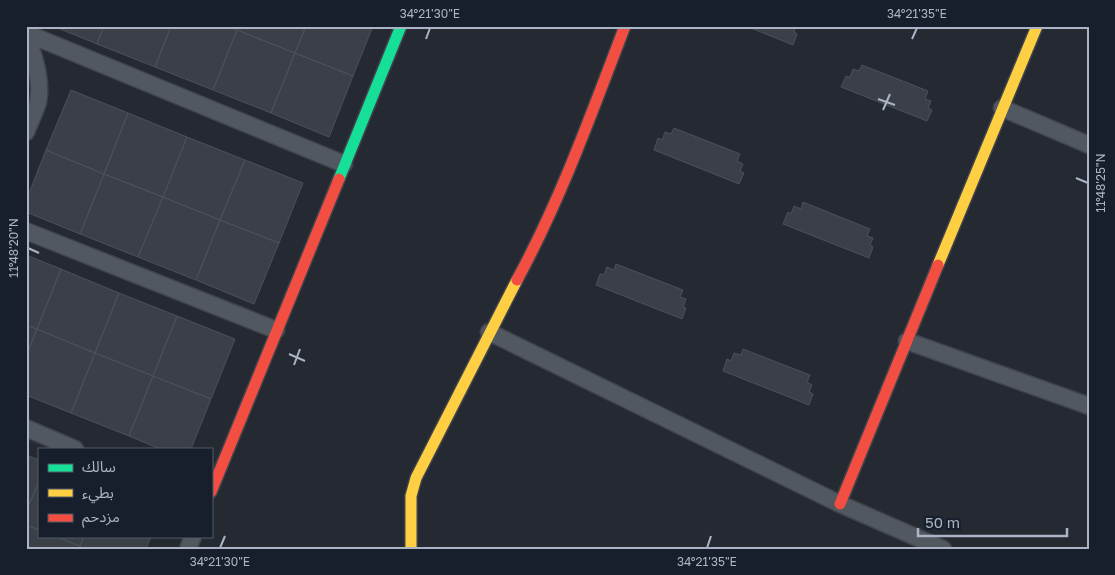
<svg xmlns="http://www.w3.org/2000/svg" width="1115" height="575" font-family="'Golos Text','Noto Sans Arabic',sans-serif">
	<style>
		.building { fill: #3b4048; stroke: #4b515a }
		.lines { fill: none; stroke-linecap: round; stroke-linejoin: round }
		.street-casing { stroke: #40434b; stroke-width: 19 }
		.fast-casing { stroke: #40434b; stroke-width: 14 }
		.slow-casing { stroke: #40434b; stroke-width: 14 }
		.jam-casing { stroke: #40434b; stroke-width: 14 }
		.street { stroke: #525860; stroke-width: 16 }
		.fast { stroke: #16e098; stroke-width: 11 }
		.slow { stroke: #ffcf43; stroke-width: 11 }
		.jam { stroke: #f24e42; stroke-width: 11 }
		.ticks { fill: none; stroke: #abb4c5; stroke-width: 2 }
		.neatline { fill: none; stroke: #abb4c5; stroke-width: 2 }
		.ticks-label { font-size: 12px; text-anchor: middle; fill: #abb4c5 }
	</style>
	<rect width="100%" height="100%" fill="#242932"/>
	<!-- building -->
	<path class="building" d="M 53,26 L 104,26 L 97,44 Z
		M 104,26 L 171,26 L 155,67 L 97,44 Z
		M 171,26 L 228,26 L 237,30 L 213,90 L 155,67 Z
		M 239,26 L 306,26 L 295,53 L 237,30 Z
		M 306,26 L 373,26 L 353,76 L 295,53 Z
		M 746,26 L 796,26 L 794,32 L 797,34 L 793,45 Z
		M 237,30 L 295,53 L 271,113 L 213,90 Z
		M 295,53 L 353,76 L 329,137 L 271,113 Z
		M 862,65 L 928,91 L 925,99 L 931,101 L 928,108 L 932,110 L 927,121 L 841,87 L 846,76 L 850,77 L 853,69 L 859,71 Z
		M 71,90 L 128,113 L 104,174 L 46,150 Z
		M 128,113 L 187,137 L 163,197 L 104,174 Z
		M 674,128 L 740,154 L 737,161 L 743,164 L 740,171 L 744,173 L 739,184 L 654,150 L 658,138 L 662,140 L 665,132 L 671,134 Z
		M 187,137 L 245,160 L 220,220 L 163,197 Z
		M 46,150 L 104,174 L 80,234 L 26,212 L 26,201 Z
		M 245,160 L 303,183 L 279,243 L 220,220 Z
		M 104,174 L 163,197 L 138,257 L 80,234 Z
		M 163,197 L 220,220 L 196,280 L 138,257 Z
		M 803,202 L 870,229 L 867,236 L 873,238 L 870,245 L 873,247 L 869,258 L 783,224 L 788,212 L 791,214 L 794,206 L 801,209 Z
		M 220,220 L 279,243 L 254,304 L 196,280 Z
		M 26,255 L 61,269 L 37,329 L 26,325 Z
		M 616,264 L 683,290 L 680,297 L 686,299 L 683,307 L 686,308 L 682,319 L 596,285 L 600,274 L 604,275 L 607,267 L 614,270 Z
		M 61,269 L 119,293 L 95,353 L 37,329 Z
		M 119,293 L 177,316 L 153,376 L 95,353 Z
		M 177,316 L 235,339 L 211,399 L 153,376 Z
		M 26,325 L 37,329 L 26,356 Z
		M 37,329 L 95,353 L 71,413 L 26,395 L 26,356 Z
		M 743,349 L 810,375 L 807,382 L 812,385 L 809,392 L 813,394 L 809,405 L 723,371 L 727,359 L 731,361 L 734,353 L 741,355 Z
		M 95,353 L 153,376 L 129,436 L 71,413 Z
		M 153,376 L 211,399 L 191,449 L 160,449 L 129,436 Z
		M 26,455 L 39,460 L 39,481 L 26,512 Z
		M 39,481 L 39,530 L 26,525 L 26,512 Z
		M 26,525 L 39,530 L 39,536 L 55,536 L 80,546 L 79,549 L 26,549 Z
		M 55,536 L 84,536 L 80,546 Z
		M 84,536 L 151,536 L 146,549 L 86,549 L 80,546 Z"/>
	<g class="lines">
		<defs>
			<path id="street" d="M 26,33 L 344,164
				M 26,38 C 35,55 42,83 38,102 C 35,112 30,122 26,132
				M 1002,108 L 1089,145
				M 26,231 L 276,330
				M 489,332 L 840,504 L 943,549
				M 907,341 L 1089,406
				M 26,428 L 75,449
				M 188,549 L 193,536"/>
			<path id="fast" d="M 339,179 L 401,26"/>
			<path id="slow" d="M 938,265 L 1037,26
				M 411,549 L 411,496 L 416,478 L 517,280"/>
			<path id="jam" d="M 517,280 C 561,199 592,112 625,26
				M 211,492 L 339,179
				M 840,504 L 938,265"/>
		</defs>
		<!-- street casing -->
		<use href="#street" class="street-casing"/>
		<!-- fast casing -->
		<use href="#fast" class="fast-casing"/>
		<!-- slow casing -->
		<use href="#slow" class="slow-casing"/>
		<!-- jam casing -->
		<use href="#jam" class="jam-casing"/>
		<!-- street -->
		<use href="#street" class="street"/>
		<!-- fast -->
		<use href="#fast" class="fast"/>
		<!-- slow -->
		<use href="#slow" class="slow"/>
		<!-- jam -->
		<use href="#jam" class="jam"/>
	</g>
	<!-- ticks -->
	<path class="ticks" d="M 426,39 L 430,28M 912,39 L 917,28M 878,99 L 895,105M 883,110 L 890,94M 1076,178 L 1088,183M 28,248 L 39,253M 289,354 L 305,361M 294,365 L 300,349M 220,548 L 225,536M 707,548 L 711,536"/>
	<!-- border -->
	<rect width="1115" height="575" fill="none" stroke="#171f2c" stroke-width="55"/>
	<!-- legend -->
	<rect x="38" y="448" width="175" height="90" fill="#171f2c" stroke="#525b69"/>
	<rect x="48" y="464" width="25" height="8" fill="#16e098" stroke="#525b69"/>
	<text x="82" y="472" font-size="15" fill="#abb4c5">سالك</text>
	<rect x="48" y="489" width="25" height="8" fill="#ffcf43" stroke="#525b69"/>
	<text x="82" y="498" font-size="15" fill="#abb4c5">بطيء</text>
	<rect x="48" y="514" width="25" height="8" fill="#f24e42" stroke="#525b69"/>
	<text x="82" y="522" font-size="15" fill="#abb4c5">مزدحم</text>
	<!-- scale -->
	<path d="M918 528v8h149v-8" fill="none" stroke="#abb4c5" stroke-width="2.5"/>
	<text x="925" y="528" font-size="15" fill="#abb4c5" stroke="#171f2c" stroke-width="4" paint-order="stroke">50 m</text>
	<rect x="28" y="28" width="1060" height="520" class="neatline"/>
	<g class="ticks-label">
		<text x="430" y="18">34°21'30"E</text>
		<text x="917" y="18">34°21'35"E</text>
		<text transform="translate(1101 183) rotate(-90)" y="4">11°48'25"N</text>
		<text transform="translate(14 248) rotate(-90)" y="4">11°48'20"N</text>
		<text x="220" y="566">34°21'30"E</text>
		<text x="707" y="566">34°21'35"E</text>
	</g>
</svg>
